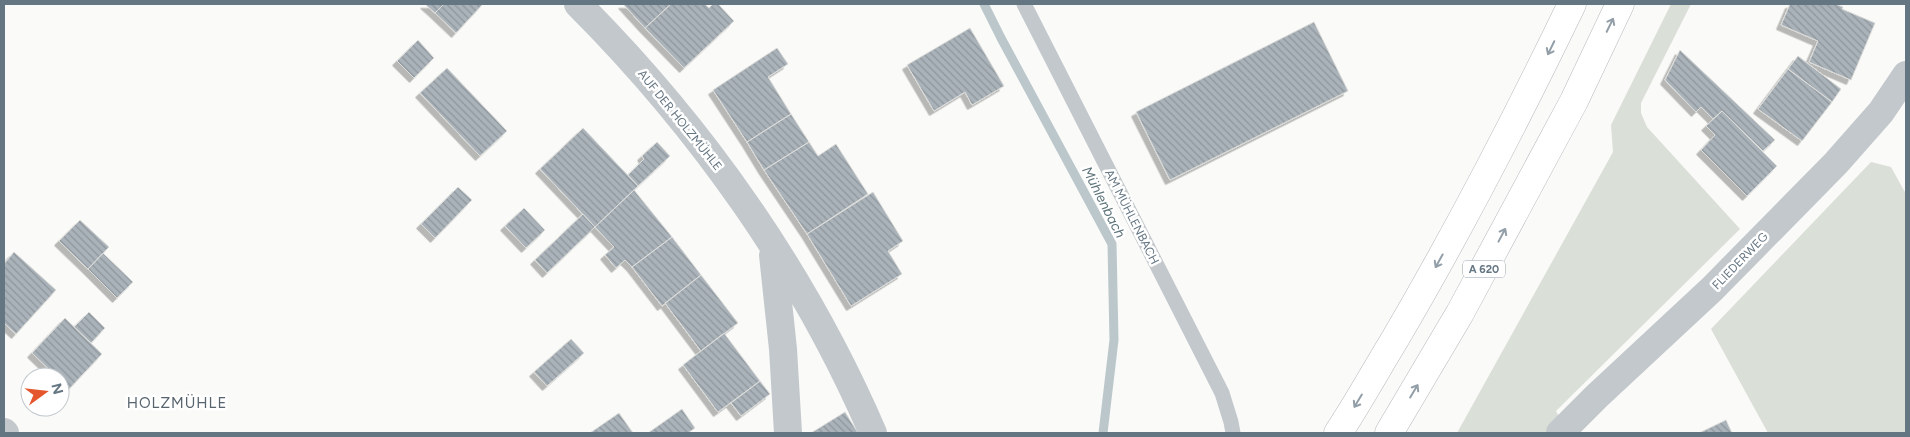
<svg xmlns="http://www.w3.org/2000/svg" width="1910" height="437" font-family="Figtree,sans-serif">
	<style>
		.green { fill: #dadfd7 }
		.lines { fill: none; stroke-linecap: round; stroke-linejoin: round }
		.stream { stroke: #bbc7cb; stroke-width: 9 }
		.building { fill: url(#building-back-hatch); stroke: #dcdcda; filter: url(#shadow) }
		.motorway-casing { stroke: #b4b9bd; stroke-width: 29 }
		.service { stroke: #c3c8cc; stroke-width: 15 }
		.minor { stroke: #c3c8cc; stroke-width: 28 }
		.motorway { stroke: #fff; stroke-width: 28 }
		.oneway { stroke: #939fa8 }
		.labels { text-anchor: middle; stroke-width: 5; stroke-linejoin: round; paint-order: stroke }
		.shield { fill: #fff; stroke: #939fa8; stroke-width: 1 }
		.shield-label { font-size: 11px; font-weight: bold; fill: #657683 }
		.street-label { font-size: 12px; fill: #657683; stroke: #fff }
		.water-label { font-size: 14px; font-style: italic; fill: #60757c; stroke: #fff }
		.quarter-label { font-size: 15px; letter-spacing: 1px; fill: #57646e; stroke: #fff }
	</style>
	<defs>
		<pattern id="building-back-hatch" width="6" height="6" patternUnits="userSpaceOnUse" patternTransform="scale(1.25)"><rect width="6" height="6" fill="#aab3b9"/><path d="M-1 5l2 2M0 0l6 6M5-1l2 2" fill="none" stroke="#8e969c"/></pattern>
		<filter id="shadow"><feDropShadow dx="-4.5" dy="4.5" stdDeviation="0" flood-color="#0004"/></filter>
	</defs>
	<rect width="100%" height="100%" fill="#fafaf8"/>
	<!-- green -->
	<path class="green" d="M 1671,4 L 1691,4 L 1641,103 L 1641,113 L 1647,127 L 1740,229 L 1556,411 L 1568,433 L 1457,433 L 1613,152 L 1611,125 Z
		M 1871,162 L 1891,167 L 1906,194 L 1906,433 L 1768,433 L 1711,329 Z"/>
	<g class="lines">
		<!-- stream -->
		<path class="stream" d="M 984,4 L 1001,38 L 1112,244 L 1114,340 L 1103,433"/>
	</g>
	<!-- building -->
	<path class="building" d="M 425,4 L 444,4 L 435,13 Z
		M 444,4 L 483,4 L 456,33 L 435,13 Z
		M 623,4 L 671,4 L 645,28 Z
		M 671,4 L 705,4 L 709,8 L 713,4 L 718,4 L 734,21 L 684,68 L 645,28 Z
		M 1790,4 L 1835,4 L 1843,7 L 1842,9 L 1875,23 L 1851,80 L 1809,62 L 1818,41 L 1781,25 Z
		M 1314,22 L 1348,91 L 1170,180 L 1136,112 Z
		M 970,28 L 1004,86 L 972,105 L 965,92 L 934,111 L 907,65 Z
		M 418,40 L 434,58 L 414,78 L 397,61 Z
		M 777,48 L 788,64 L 768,77 L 791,114 L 747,142 L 713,90 Z
		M 1680,50 L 1775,140 L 1763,151 L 1722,111 L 1713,119 L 1701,107 L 1696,112 L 1665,80 Z
		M 1798,56 L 1841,89 L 1832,102 L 1788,69 Z
		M 447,68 L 507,131 L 480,156 L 420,93 Z
		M 1788,69 L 1832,102 L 1802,141 L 1758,109 Z
		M 1722,111 L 1777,166 L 1747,196 L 1701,150 L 1715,135 L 1706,126 Z
		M 791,114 L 809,142 L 764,170 L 747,142 Z
		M 583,128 L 638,186 L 595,227 L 540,169 Z
		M 657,142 L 670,156 L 638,186 L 628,175 L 644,159 L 642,156 Z
		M 809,142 L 818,156 L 836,144 L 868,194 L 807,234 L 764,170 Z
		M 458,187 L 472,200 L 435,238 L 421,224 Z
		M 634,190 L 672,237 L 632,267 L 625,260 L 616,268 L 605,255 L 614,247 L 595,227 Z
		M 873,192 L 903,241 L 888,251 L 902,274 L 851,306 L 807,234 Z
		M 524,208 L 545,230 L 526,248 L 505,226 Z
		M 583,214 L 595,227 L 547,273 L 535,260 Z
		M 80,220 L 109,247 L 88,269 L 59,241 Z
		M 672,237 L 701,275 L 662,306 L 632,267 Z
		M 14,252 L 56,290 L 16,334 L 4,323 L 4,264 Z
		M 103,253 L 133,282 L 117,298 L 88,269 Z
		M 701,275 L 738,323 L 701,351 L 665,303 Z
		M 89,312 L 105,328 L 91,343 L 74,327 Z
		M 65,318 L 102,354 L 69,389 L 60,380 L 60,377 L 57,377 L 32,353 Z
		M 724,333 L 760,381 L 718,412 L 683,365 Z
		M 571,339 L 584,353 L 547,386 L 534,372 Z
		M 760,381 L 770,394 L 741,416 L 731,403 Z
		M 682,409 L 695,428 L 688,433 L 648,433 Z
		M 845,412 L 858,433 L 811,433 Z
		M 619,413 L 633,433 L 590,433 Z
		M 1726,420 L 1732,433 L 1699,433 Z"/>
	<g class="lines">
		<defs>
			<path id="motorway" d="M 1338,433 C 1358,403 1376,370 1395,339 C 1459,230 1517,118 1572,4
				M 1389,433 L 1460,313 L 1574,101 L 1620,4"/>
		</defs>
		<!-- motorway casing -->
		<use href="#motorway" class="motorway-casing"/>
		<!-- service -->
		<path class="service" d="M 1024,4 L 1222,393 L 1231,422 L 1233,433"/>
		<!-- minor -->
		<path class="minor" d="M 578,4 C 701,127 804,273 873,433
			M 773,255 L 783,349 L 788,433
			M 4,432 L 5,433
			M 1560,433 L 1597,396 L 1712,289 L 1836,163 L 1881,112 L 1906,75"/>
		<!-- motorway -->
		<use href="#motorway" class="motorway"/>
	</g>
	<!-- one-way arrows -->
	<defs><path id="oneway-shaft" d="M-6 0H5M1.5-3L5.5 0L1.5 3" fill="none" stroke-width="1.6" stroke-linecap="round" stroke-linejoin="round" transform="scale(1.25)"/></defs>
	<g class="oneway">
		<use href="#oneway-shaft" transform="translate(1610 25) rotate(-64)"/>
		<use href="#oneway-shaft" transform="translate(1551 48) rotate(116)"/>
		<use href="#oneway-shaft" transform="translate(1502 235) rotate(-62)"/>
		<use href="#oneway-shaft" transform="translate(1439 261) rotate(119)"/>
		<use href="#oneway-shaft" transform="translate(1414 391) rotate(-59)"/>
		<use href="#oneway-shaft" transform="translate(1358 401) rotate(121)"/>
	</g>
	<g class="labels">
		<!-- shield labels -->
		<rect class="shield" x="1463" y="260.5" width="42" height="17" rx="4"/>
		<g class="shield-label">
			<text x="1484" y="273">A 620</text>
		</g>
		<!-- street labels -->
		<g class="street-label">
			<text transform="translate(680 120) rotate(51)" y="4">AUF DER HOLZMÜHLE</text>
			<text transform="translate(1132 217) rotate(63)" y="4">AM MÜHLENBACH</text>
			<text transform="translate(1740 261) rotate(-46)" y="4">FLIEDERWEG</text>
		</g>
		<!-- water labels -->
		<g class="water-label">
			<text transform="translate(1104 202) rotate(63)" y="5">Mühlenbach</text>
		</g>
		<!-- quarter labels -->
		<g class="quarter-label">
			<text x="177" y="408">HOLZMÜHLE</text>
		</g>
	</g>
	<!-- border -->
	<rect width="1910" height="437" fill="none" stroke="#657683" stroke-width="10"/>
	<!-- north arrow -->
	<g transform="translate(45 392) rotate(75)"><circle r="24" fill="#ffffff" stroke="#c1c8cd"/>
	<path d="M0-4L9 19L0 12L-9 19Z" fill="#e4572e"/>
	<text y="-8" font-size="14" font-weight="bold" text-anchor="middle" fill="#657683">N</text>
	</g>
</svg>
